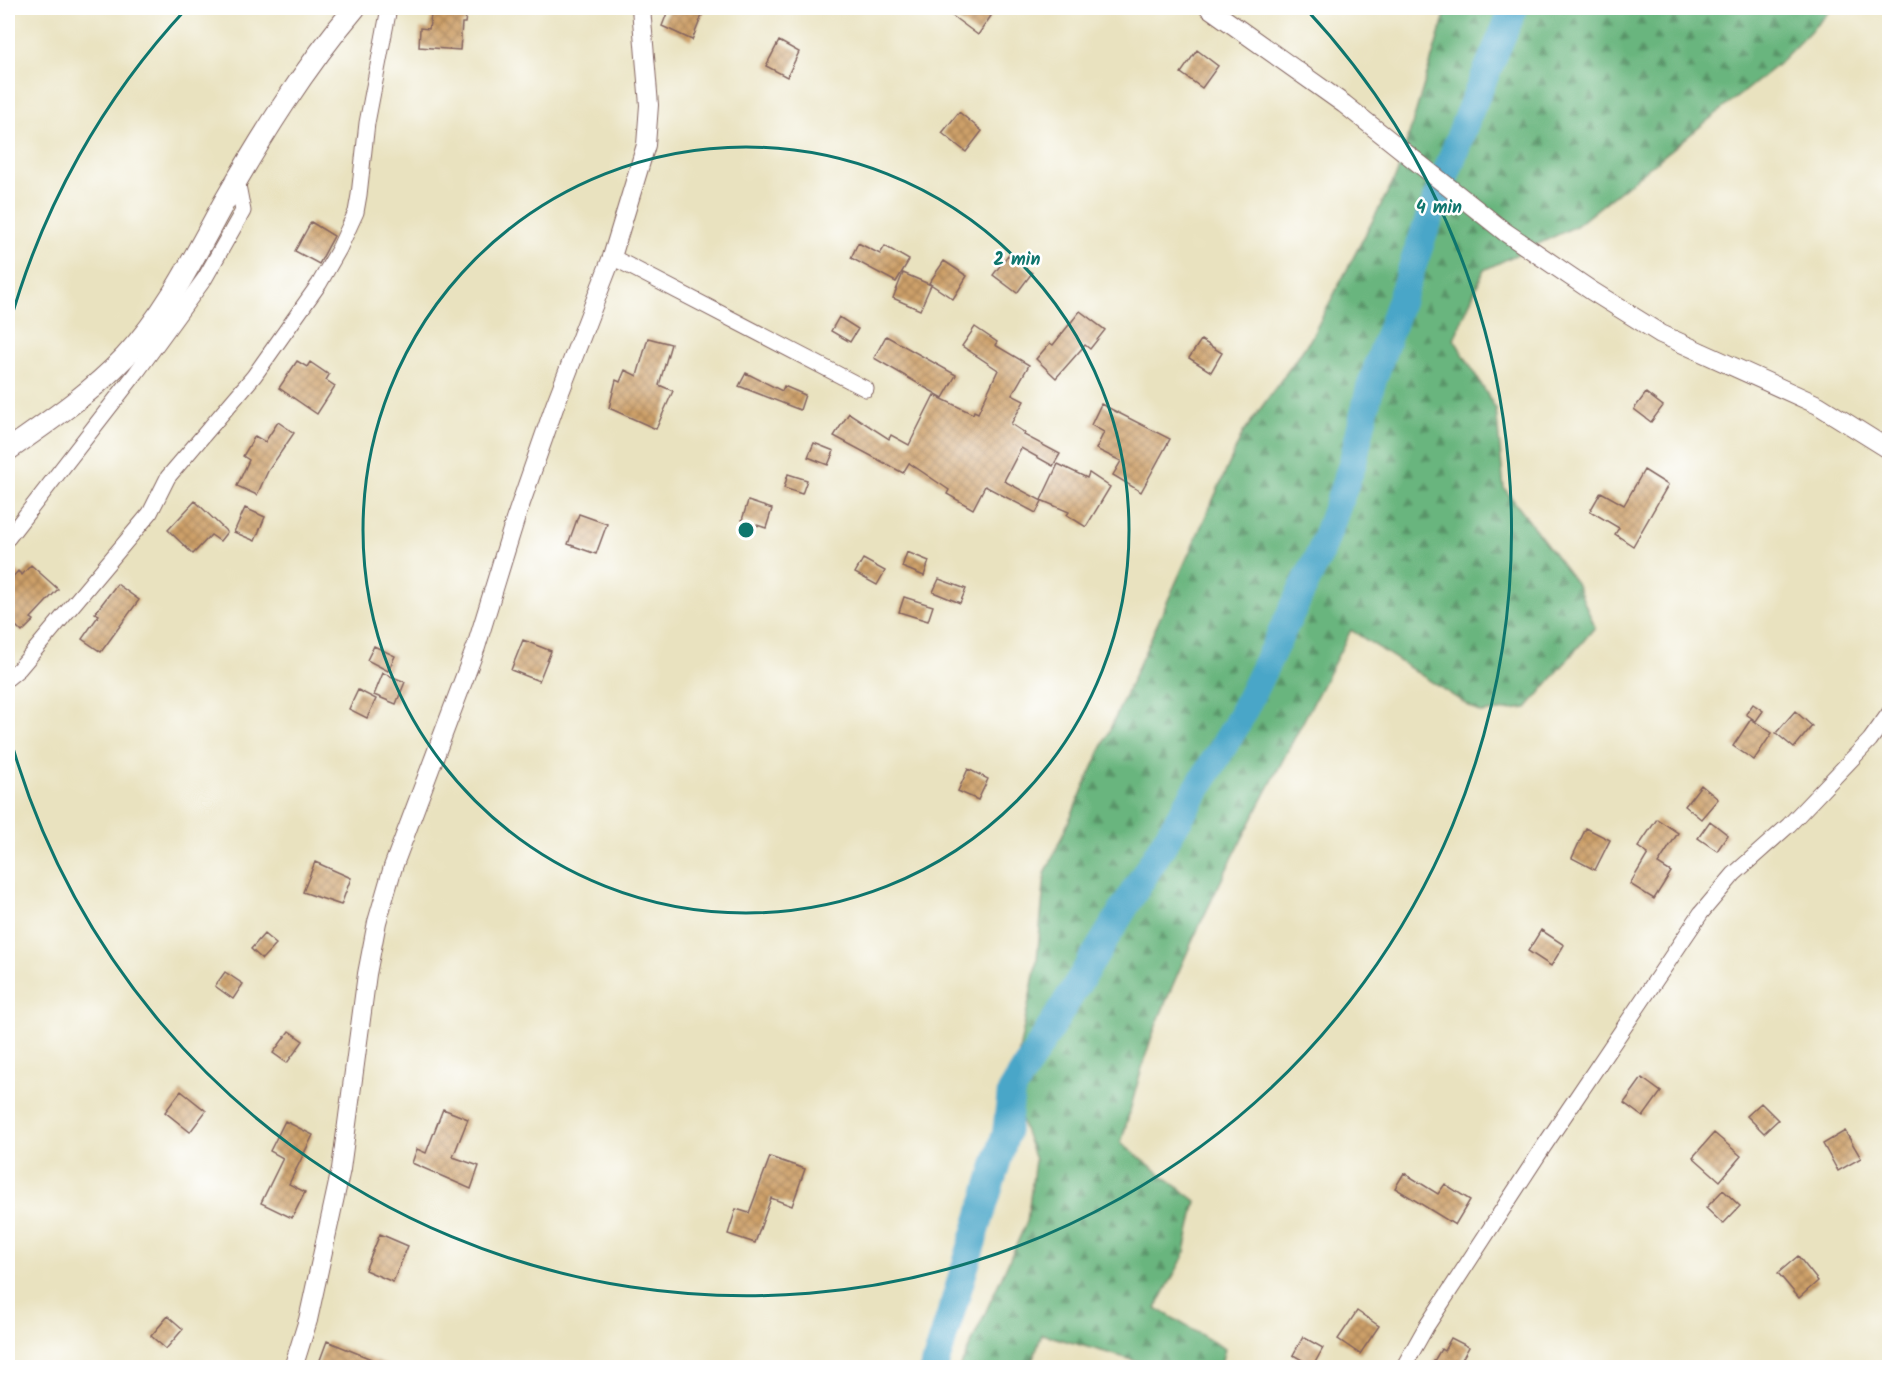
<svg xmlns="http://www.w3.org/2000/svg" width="1897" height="1375" font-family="Kalam,sans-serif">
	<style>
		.forest { fill: url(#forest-firs); stroke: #5a6a54; stroke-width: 1.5 }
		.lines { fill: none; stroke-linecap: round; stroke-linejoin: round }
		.river { stroke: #4aa6c8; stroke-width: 28 }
		.building { fill: url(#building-cross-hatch) }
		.minor-casing { stroke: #82635f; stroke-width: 17 }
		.tertiary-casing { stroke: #82635f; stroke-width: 20 }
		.secondary-casing { stroke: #82635f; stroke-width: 23 }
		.minor { stroke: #fff; stroke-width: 15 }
		.tertiary { stroke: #fff; stroke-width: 18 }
		.secondary { stroke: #fff; stroke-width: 21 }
		.ring { fill: none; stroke: #0f766e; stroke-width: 3 }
		.centre { fill: #0f766e; stroke: #fff; stroke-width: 3 }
		.ring-label { font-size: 18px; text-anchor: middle; font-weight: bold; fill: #0f766e; stroke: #fff; stroke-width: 5; stroke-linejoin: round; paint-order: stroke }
	</style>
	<defs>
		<pattern id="forest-firs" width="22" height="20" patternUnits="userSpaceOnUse" patternTransform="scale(1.5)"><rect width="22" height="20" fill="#69b57e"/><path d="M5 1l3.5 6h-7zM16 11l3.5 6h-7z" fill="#589367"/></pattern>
		<pattern id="building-cross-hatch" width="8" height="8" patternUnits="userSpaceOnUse" patternTransform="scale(1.5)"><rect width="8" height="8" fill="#cda069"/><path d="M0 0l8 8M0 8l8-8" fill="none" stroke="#a88257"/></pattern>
	</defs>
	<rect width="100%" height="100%" fill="#fff"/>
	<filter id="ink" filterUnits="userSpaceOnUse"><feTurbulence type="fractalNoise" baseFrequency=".0167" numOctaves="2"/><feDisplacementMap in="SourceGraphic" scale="12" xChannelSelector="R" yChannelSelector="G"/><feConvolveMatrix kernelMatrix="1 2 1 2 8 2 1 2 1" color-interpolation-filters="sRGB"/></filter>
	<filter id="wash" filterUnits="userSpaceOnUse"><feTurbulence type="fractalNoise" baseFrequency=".008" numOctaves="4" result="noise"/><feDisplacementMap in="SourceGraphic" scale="24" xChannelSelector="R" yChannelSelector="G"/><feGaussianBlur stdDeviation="1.35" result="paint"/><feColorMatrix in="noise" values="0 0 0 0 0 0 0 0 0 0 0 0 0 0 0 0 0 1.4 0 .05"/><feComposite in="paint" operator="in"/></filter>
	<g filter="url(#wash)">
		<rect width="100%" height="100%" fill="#e9e2bf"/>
		<!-- forest -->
		<path class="forest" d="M 1447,8 L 1833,8 L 1777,65 L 1576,226 L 1484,270 L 1454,339 L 1496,409 L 1504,488 L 1576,583 L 1595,627 L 1527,708 L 1480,713 L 1351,630 C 1285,759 1212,886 1158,1021 C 1142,1059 1133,1103 1121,1143 L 1196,1201 L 1184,1256 L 1156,1308 L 1225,1349 L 1220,1367 L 1157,1367 L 1042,1334 L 1030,1367 L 960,1368 L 1027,1221 L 1035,1160 L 1011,1092 L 1037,960 L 1045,874 L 1243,433 L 1310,340 L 1397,174 Z"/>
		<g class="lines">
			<!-- river -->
			<path class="river" d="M 934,1368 L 1006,1133 L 1011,1092 L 1237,724 L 1321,551 L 1352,465 L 1370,388 L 1425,230 L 1468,115 L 1514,8"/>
		</g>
		<g id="blocks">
			<!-- building -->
			<path class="building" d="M 432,8 L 467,8 L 465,23 L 462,23 L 460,50 L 419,47 L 420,28 L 429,29 Z
				M 669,8 L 705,8 L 692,40 L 662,26 Z
				M 957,8 L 979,8 L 991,16 L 978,35 L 951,15 Z
				M 779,41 L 799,52 L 787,77 L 766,66 Z
				M 1197,50 L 1218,66 L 1202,88 L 1181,73 Z
				M 959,112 L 982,131 L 966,152 L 942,133 Z
				M 311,222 L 334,236 L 319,264 L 295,251 Z
				M 858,243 L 880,254 L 885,246 L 909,260 L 896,282 L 851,258 Z
				M 1008,255 L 1032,273 L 1017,293 L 993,275 Z
				M 944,261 L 967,276 L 953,299 L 929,283 Z
				M 903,273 L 931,285 L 920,310 L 893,298 Z
				M 1080,311 L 1105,330 L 1090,349 L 1085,345 L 1056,378 L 1036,359 L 1050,343 L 1053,345 Z
				M 839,317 L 858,329 L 850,342 L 831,331 Z
				M 975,327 L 997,342 L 995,345 L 1029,365 L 1012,395 L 1024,401 L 1011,424 L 1025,433 L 1024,435 L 1060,454 L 1053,466 L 1021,448 L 1004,481 L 1042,501 L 1036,513 L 985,486 L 973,509 L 947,494 L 949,490 L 909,463 L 903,473 L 834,436 L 849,413 L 889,439 L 891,435 L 909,445 L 934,395 L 973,414 L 974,411 L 978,413 L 998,370 L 962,346 Z
				M 886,336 L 956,375 L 943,398 L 874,358 Z
				M 648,338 L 671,344 L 659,385 L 673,391 L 656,429 L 609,408 L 616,380 L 620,382 L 625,370 L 637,376 Z
				M 1201,340 L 1222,353 L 1211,372 L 1189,358 Z
				M 297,361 L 307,367 L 310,362 L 329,375 L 326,380 L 335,386 L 317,414 L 279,388 Z
				M 746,373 L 782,391 L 784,386 L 805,395 L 800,410 L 739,386 Z
				M 1646,393 L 1663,406 L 1651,422 L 1634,409 Z
				M 1101,404 L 1170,439 L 1141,492 L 1113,475 L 1121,461 L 1096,449 L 1104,432 L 1091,425 Z
				M 278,422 L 294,433 L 268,471 L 257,495 L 237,486 L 249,460 L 243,456 L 255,436 L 265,442 Z
				M 814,443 L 834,451 L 828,465 L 808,457 Z
				M 1058,464 L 1087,478 L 1089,473 L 1110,487 L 1086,527 L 1067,515 L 1069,512 L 1041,500 Z
				M 1644,470 L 1668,485 L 1633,546 L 1615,534 L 1619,528 L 1590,511 L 1601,492 L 1624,505 Z
				M 788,474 L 807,480 L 802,494 L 784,488 Z
				M 195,501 L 227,532 L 220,541 L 211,535 L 193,554 L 168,530 Z
				M 748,501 L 772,509 L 766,528 L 742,520 Z
				M 245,508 L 265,517 L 255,541 L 234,532 Z
				M 579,514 L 607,524 L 596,554 L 568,544 Z
				M 907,552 L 929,561 L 924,576 L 902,567 Z
				M 863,559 L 885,571 L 877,585 L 855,573 Z
				M 31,565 L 58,589 L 31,618 L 34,620 L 22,632 L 8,618 L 8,582 L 18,571 L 22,575 Z
				M 939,579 L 966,589 L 960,603 L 933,592 Z
				M 117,584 L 139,600 L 101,652 L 82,639 L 99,615 L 95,613 Z
				M 904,597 L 933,606 L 928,621 L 899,612 Z
				M 523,640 L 551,651 L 539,681 L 511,670 Z
				M 374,646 L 395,656 L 388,671 L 367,660 Z
				M 383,673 L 405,682 L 396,704 L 374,695 Z
				M 358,690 L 376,699 L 367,718 L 349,709 Z
				M 1753,704 L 1763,711 L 1756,721 L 1746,714 Z
				M 1795,711 L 1812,726 L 1794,748 L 1776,733 Z
				M 1751,719 L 1772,733 L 1754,760 L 1733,746 Z
				M 968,769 L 988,779 L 978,800 L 958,791 Z
				M 1701,785 L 1718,799 L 1701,819 L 1685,806 Z
				M 1657,819 L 1678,833 L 1658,864 L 1671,872 L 1654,899 L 1630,884 L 1648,854 L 1638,847 Z
				M 1710,821 L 1728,835 L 1717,851 L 1698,838 Z
				M 1586,828 L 1610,840 L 1595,870 L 1572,858 Z
				M 315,862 L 351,878 L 341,905 L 303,892 Z
				M 1541,930 L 1564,945 L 1551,966 L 1528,951 Z
				M 264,934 L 276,944 L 262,959 L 251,949 Z
				M 225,972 L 243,984 L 233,999 L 215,986 Z
				M 289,1031 L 303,1041 L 287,1063 L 273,1053 Z
				M 1642,1078 L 1661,1092 L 1643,1117 L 1624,1103 Z
				M 181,1091 L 206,1111 L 190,1132 L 165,1112 Z
				M 1761,1103 L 1778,1120 L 1764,1133 L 1747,1116 Z
				M 443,1109 L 468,1119 L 453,1157 L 479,1166 L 471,1189 L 412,1163 L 417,1149 L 426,1153 Z
				M 285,1121 L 313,1135 L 289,1184 L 305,1192 L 292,1218 L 261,1203 L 283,1158 L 270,1151 Z
				M 1845,1131 L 1861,1158 L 1838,1171 L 1823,1144 Z
				M 1714,1133 L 1741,1156 L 1720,1181 L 1693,1157 Z
				M 770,1157 L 805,1169 L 792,1206 L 771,1198 L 755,1243 L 728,1234 L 736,1209 L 749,1213 Z
				M 1404,1173 L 1438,1194 L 1445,1184 L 1470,1200 L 1455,1225 L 1395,1188 Z
				M 1723,1190 L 1740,1206 L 1723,1224 L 1706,1208 Z
				M 380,1234 L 408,1246 L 393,1282 L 365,1270 Z
				M 1798,1256 L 1818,1281 L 1799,1298 L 1778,1273 Z
				M 1357,1311 L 1379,1326 L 1360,1354 L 1338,1339 Z
				M 168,1316 L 183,1329 L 166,1349 L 151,1336 Z
				M 1303,1337 L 1323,1348 L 1313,1366 L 1293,1355 Z
				M 1451,1338 L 1469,1347 L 1457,1368 L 1430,1368 L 1441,1349 L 1444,1351 Z
				M 327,1341 L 391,1367 L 391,1368 L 317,1368 Z"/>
		</g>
	</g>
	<g filter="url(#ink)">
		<use href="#blocks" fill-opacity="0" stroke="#82635f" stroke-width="1.5"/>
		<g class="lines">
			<defs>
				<path id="minor" d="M 612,257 L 866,389
					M 8,538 L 136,373 L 205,278 L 243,211 L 237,180
					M 8,678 L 19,669 L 150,513 L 168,477 L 254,376 L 319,284 L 339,249 L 356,212 L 359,195 L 367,123 L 389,8
					M 1403,1368 L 1426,1327 L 1544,1146 L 1701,913 L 1734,874 L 1789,825 L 1870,740 L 1890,712"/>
				<path id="tertiary" d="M 1209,8 L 1344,104 L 1505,232 L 1592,291 L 1661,334 L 1818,405 L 1890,450
					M 293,1368 L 308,1320 L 341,1169 L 367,974 L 377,922 L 393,867 L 476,647 L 515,520 L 555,405 L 612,257 L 646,145 L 649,105 L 641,8"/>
				<path id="secondary" d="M 8,450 C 48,422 91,393 125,357 C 167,312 194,257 223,204 C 262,136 304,68 355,8"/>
			</defs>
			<!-- minor casing -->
			<use href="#minor" class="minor-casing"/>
			<!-- tertiary casing -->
			<use href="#tertiary" class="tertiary-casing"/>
			<!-- secondary casing -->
			<use href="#secondary" class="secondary-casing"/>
			<!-- minor -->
			<use href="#minor" class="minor"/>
			<!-- tertiary -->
			<use href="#tertiary" class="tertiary"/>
			<!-- secondary -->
			<use href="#secondary" class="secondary"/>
		</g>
	</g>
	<!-- distance rings -->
	<g class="ring">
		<circle cx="746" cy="530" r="383"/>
		<path d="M9 326A765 765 0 0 1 187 8M1305 8A765 765 0 1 1 9 734"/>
	</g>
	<circle cx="746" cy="530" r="9" class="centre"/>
	<g class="ring-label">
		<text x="1439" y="213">4 min</text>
		<text x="1017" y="265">2 min</text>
	</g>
	<!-- margin -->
	<rect width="1897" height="1375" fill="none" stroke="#fff" stroke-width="30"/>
</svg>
